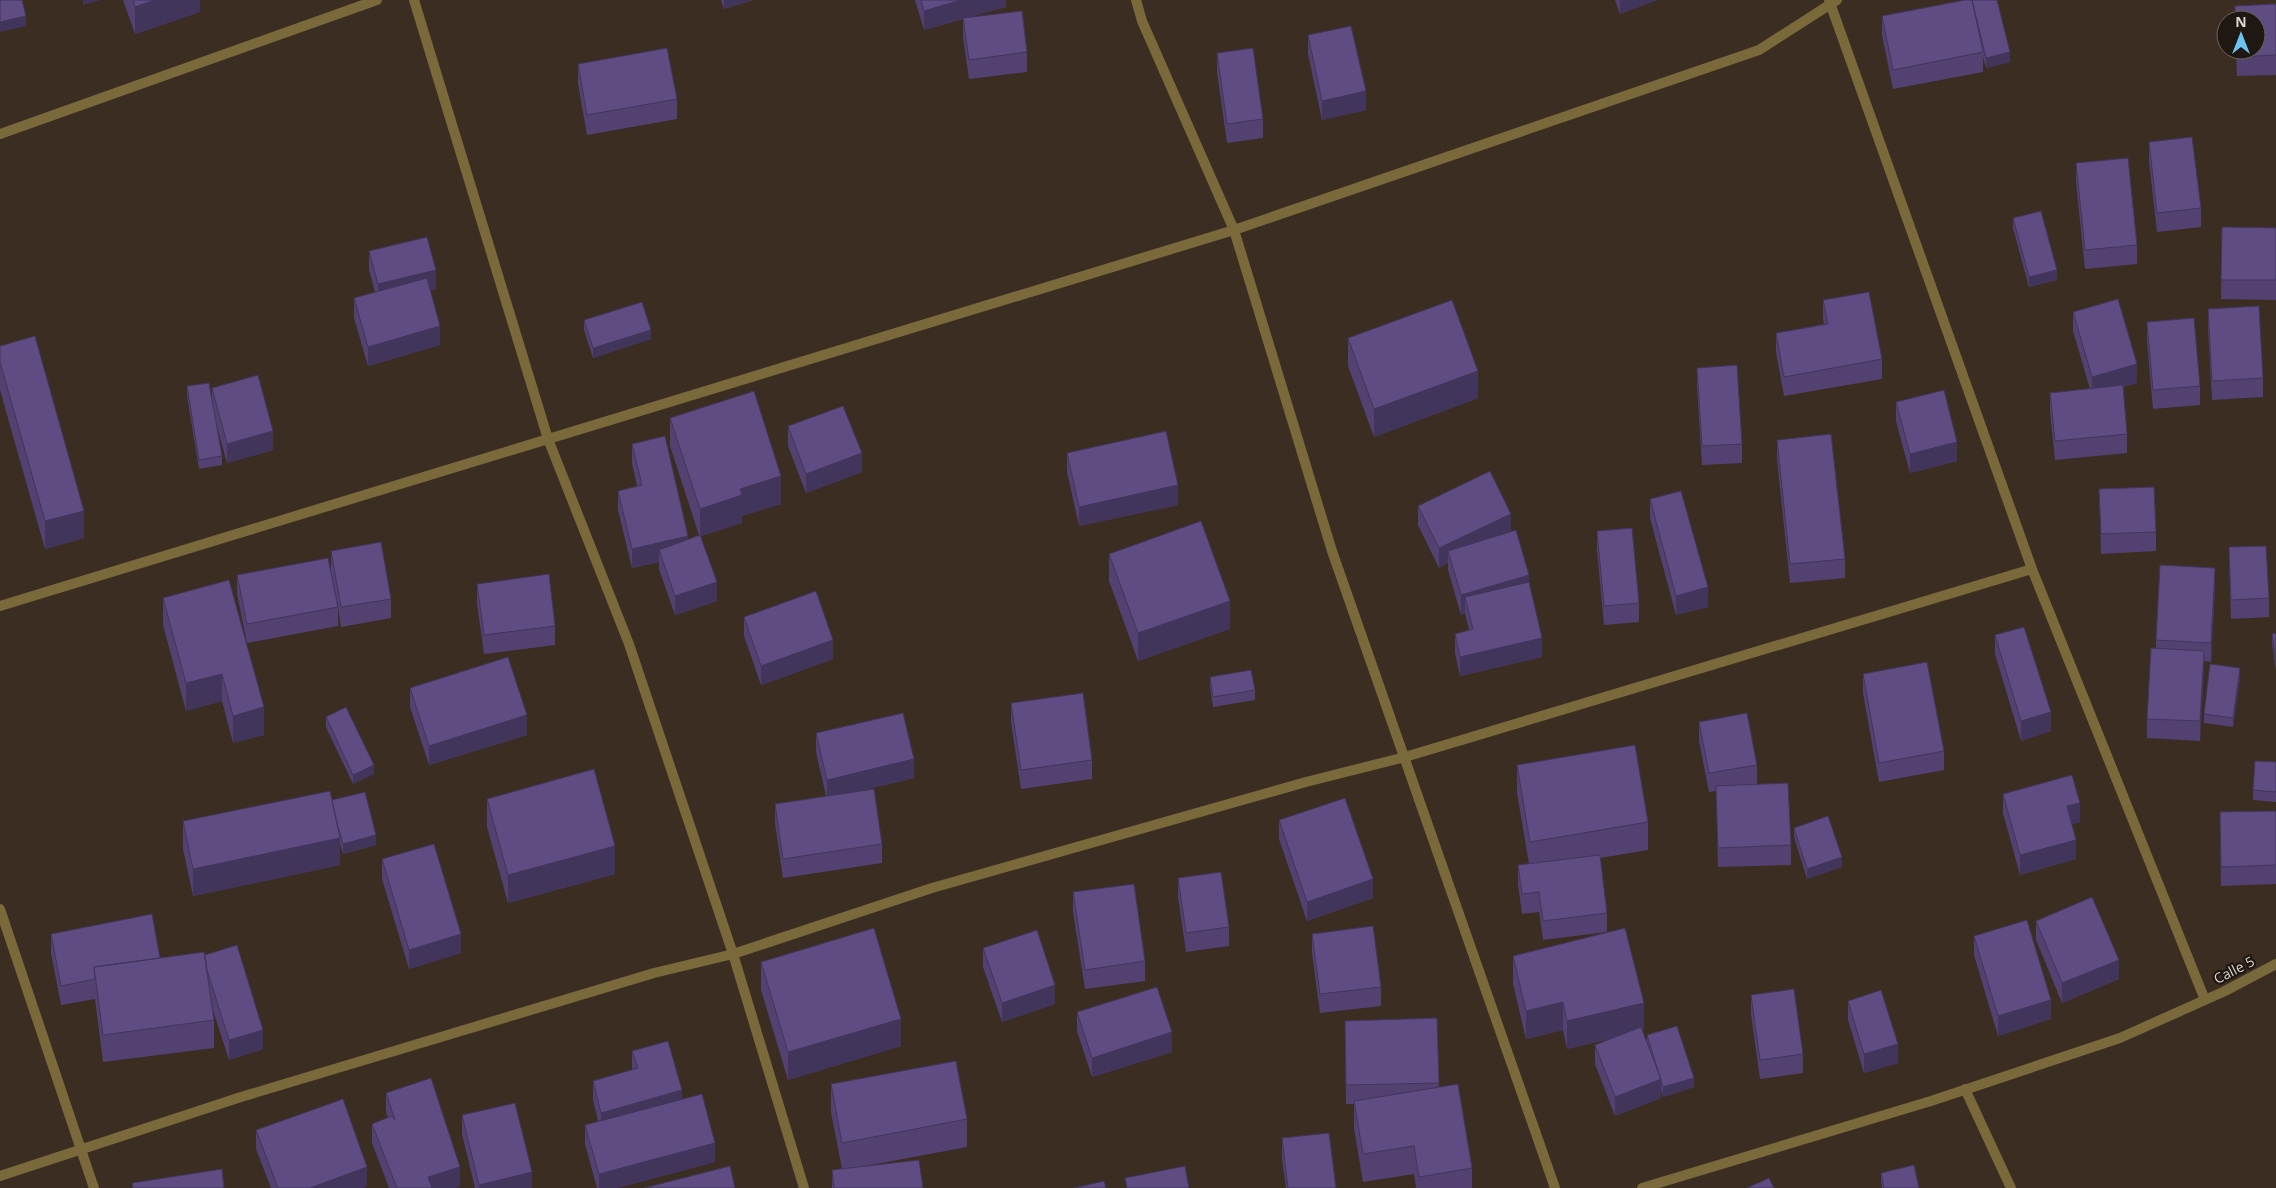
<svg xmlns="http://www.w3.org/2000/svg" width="2276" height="1188" font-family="'Open Sans',sans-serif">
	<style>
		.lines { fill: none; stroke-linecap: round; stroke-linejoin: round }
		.minor { stroke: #7a693b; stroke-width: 10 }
		.wall { fill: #524171 }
		.shaded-wall { fill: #42355c }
		.building { fill: #5f4c83; stroke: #42355c }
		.labels { text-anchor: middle; stroke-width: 4.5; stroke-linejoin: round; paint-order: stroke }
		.street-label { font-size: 14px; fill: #ded5ce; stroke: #1e1712 }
	</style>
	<rect width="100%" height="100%" fill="#3c2d22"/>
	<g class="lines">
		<!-- minor -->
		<path class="minor" d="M 414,0 L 548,439 L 629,644 L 733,954 L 804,1188
			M 1136,0 L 1142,21 L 1234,230 L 1332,551 L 1555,1188
			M 1829,0 L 2032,569 L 2205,1000
			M 0,134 L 377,0
			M 0,606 L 1234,230 L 1759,50 L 1837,0
			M 0,909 L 94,1188
			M 1965,1089 L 2011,1188
			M 0,1176 L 241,1097 L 654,973 L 733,954 L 932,888 L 1306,782 L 1405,757 L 2032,569
			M 1642,1188 L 1931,1101 L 2120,1038 L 2225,991 L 2276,964"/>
	</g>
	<!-- wall -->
	<path class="wall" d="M 123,0 L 200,0 L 200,12 L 135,34 Z
		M 721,0 L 753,0 L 724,9 Z
		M 915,0 L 1006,0 L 1006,7 L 967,17 L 1027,52 L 1027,72 L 969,79 L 963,37 L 963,19 L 924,30 Z
		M 1615,0 L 1657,0 L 1620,14 Z
		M 1965,0 L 2010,62 L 1986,68 L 1983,57 L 1983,72 L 1893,89 L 1882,35 L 1882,16 Z
		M 2276,4 L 2276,75 L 2237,76 L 2236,50 L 2256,50 L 2256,20 L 2235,20 L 2235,6 Z
		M 1308,35 L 1366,110 L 1322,120 L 1308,54 Z
		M 1217,53 L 1263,119 L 1263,138 L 1227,143 L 1217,72 Z
		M 578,64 L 677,99 L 677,119 L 587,135 L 578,84 Z
		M 2149,142 L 2201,208 L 2201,227 L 2157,232 L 2149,161 Z
		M 2076,163 L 2137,245 L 2137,264 L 2085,269 L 2076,182 Z
		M 2013,218 L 2057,280 L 2029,287 L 2013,228 Z
		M 2222,227 L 2276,228 L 2276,300 L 2221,299 Z
		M 369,251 L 436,289 L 430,290 L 440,345 L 368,366 L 354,318 L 354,298 L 375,292 L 369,270 Z
		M 1823,300 L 1882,359 L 1882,379 L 1784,396 L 1776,352 L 1776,333 L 1824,324 L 1823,319 Z
		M 2208,309 L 2263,378 L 2263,397 L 2212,400 L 2208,328 Z
		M 2073,312 L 2137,383 L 2123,387 L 2127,434 L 2127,453 L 2055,460 L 2050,412 L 2050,393 L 2090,389 L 2073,331 Z
		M 584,320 L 651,339 L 593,358 L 584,330 Z
		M 2147,322 L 2200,386 L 2200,405 L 2153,409 L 2147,341 Z
		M 1348,338 L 1478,398 L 1374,437 L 1348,366 Z
		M 0,346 L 84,538 L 45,549 L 0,390 Z
		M 1697,368 L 1742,444 L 1742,463 L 1702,465 L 1697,387 Z
		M 187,386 L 212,398 L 212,388 L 273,450 L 227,463 L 216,423 L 222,456 L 222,465 L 199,469 L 187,396 Z
		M 1896,402 L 1957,461 L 1910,473 L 1896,421 Z
		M 670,418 L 781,504 L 742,516 L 742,523 L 701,536 L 717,601 L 675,615 L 659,569 L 659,562 L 632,568 L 618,510 L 618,491 L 637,486 L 632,463 L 632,444 L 688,539 L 699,535 L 670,446 Z
		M 788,426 L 862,472 L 806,493 L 788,446 Z
		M 1777,440 L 1845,559 L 1845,578 L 1790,583 L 1777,459 Z
		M 1067,453 L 1178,505 L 1079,526 L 1067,472 Z
		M 2099,489 L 2156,532 L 2156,551 L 2101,554 Z
		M 1650,499 L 1708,607 L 1676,615 L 1650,518 Z
		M 1418,506 L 1511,532 L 1529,582 L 1542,657 L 1460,676 L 1455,653 L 1455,634 L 1469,630 L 1465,613 L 1461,615 L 1448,570 L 1448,563 L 1439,568 L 1418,525 Z
		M 1597,531 L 1639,603 L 1639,622 L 1604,625 L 1597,550 Z
		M 2229,547 L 2269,598 L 2269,617 L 2231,619 L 2229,566 Z
		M 331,551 L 391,599 L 391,618 L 341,627 L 338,608 L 338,626 L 247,643 L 237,594 L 237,575 L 331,570 Z
		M 1109,554 L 1230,629 L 1138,661 L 1109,581 Z
		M 229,580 L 264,735 L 233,743 L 222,701 L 186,711 L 163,625 L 163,598 Z
		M 477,584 L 555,626 L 555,645 L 484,654 L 477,603 Z
		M 2215,587 L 2211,662 L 2204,661 L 2200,741 L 2147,738 L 2147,719 L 2156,649 L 2156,640 Z
		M 744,617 L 833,659 L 761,685 L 744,636 Z
		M 2276,633 L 2276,670 L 2272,644 L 2272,634 Z
		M 1995,635 L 2051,731 L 2021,741 L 1995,654 Z
		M 1863,674 L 1944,751 L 1944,770 L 1879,782 L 1863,693 Z
		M 1210,677 L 1255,690 L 1255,700 L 1213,707 L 1210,687 Z
		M 2240,678 L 2233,727 L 2204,723 L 2204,714 Z
		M 410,688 L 527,735 L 429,765 L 410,707 Z
		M 1011,703 L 1092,760 L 1092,779 L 1021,789 L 1011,722 Z
		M 326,717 L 374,774 L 353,784 L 326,727 Z
		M 1699,722 L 1757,765 L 1757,784 L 1750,785 L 1791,845 L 1791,865 L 1718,867 L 1716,791 L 1709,792 L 1699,741 Z
		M 816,733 L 914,778 L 860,791 L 882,844 L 882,863 L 783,878 L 775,823 L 775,804 L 826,796 L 816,752 Z
		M 2276,762 L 2276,802 L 2253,800 L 2253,790 Z
		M 1517,765 L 1648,822 L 1648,850 L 1600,858 L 1607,913 L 1607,932 L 1543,940 L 1539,912 L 1522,914 L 1518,884 L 1518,865 L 1529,864 L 1517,793 Z
		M 2003,794 L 2080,822 L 2072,824 L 2076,859 L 2020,875 L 2003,813 Z
		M 487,799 L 615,874 L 508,903 L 487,827 Z
		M 332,800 L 376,845 L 343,854 L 340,844 L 340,865 L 193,896 L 183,849 L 183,821 Z
		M 2276,811 L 2276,884 L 2221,886 L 2220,812 Z
		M 1279,820 L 1373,898 L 1307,921 L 1279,839 Z
		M 1794,828 L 1842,867 L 1807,879 L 1794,837 Z
		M 382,859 L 461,953 L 409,969 L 382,879 Z
		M 1178,878 L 1229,927 L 1229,946 L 1186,952 L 1178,897 Z
		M 1073,892 L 1145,961 L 1145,981 L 1085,989 L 1073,912 Z
		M 2036,921 L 2119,979 L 2062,1003 L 2036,940 Z
		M 51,934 L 160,958 L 205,955 L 263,1049 L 229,1060 L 211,1004 L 214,1020 L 214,1048 L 103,1062 L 95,999 L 61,1005 L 51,953 Z
		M 1312,934 L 1381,987 L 1381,1006 L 1320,1013 L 1312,953 Z
		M 1974,936 L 2051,1019 L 1998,1036 L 1974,955 Z
		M 983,948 L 1055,1004 L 1002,1022 L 983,967 Z
		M 1513,956 L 1644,1030 L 1642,1031 L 1647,1044 L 1647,1035 L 1694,1087 L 1663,1097 L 1661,1090 L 1661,1098 L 1615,1116 L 1595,1064 L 1595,1045 L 1614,1038 L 1567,1049 L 1563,1030 L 1526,1039 L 1513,984 Z
		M 761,962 L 901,1046 L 788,1080 L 761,990 Z
		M 1751,995 L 1803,1054 L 1803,1073 L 1760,1079 L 1751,1014 Z
		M 1848,1001 L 1898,1063 L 1864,1073 L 1848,1020 Z
		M 1077,1012 L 1172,1052 L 1092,1077 L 1077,1031 Z
		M 1437,1018 L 1439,1087 L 1472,1168 L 1472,1188 L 1416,1188 L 1414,1174 L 1363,1182 L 1354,1128 L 1354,1104 L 1346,1104 L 1345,1021 Z
		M 632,1051 L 682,1099 L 715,1162 L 617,1188 L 597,1188 L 585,1144 L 585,1125 L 598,1121 L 593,1100 L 593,1081 L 632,1070 Z
		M 831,1084 L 967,1119 L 967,1147 L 860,1167 L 923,1188 L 832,1188 L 832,1170 L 842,1169 L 831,1112 Z
		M 386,1093 L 460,1186 L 455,1188 L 389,1188 L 372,1143 L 372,1124 L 388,1118 L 386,1112 Z
		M 462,1115 L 532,1188 L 475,1188 L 462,1134 Z
		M 256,1130 L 367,1186 L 362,1188 L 271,1188 L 256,1149 Z
		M 1282,1138 L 1336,1188 L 1286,1188 L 1282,1158 Z
		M 1881,1173 L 1919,1188 L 1882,1188 L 1881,1183 Z"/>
	<!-- shaded-wall -->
	<path class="shaded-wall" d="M 83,0 L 101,0 L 83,5 Z
		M 155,0 L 200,0 L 200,12 L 135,34 L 135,7 Z
		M 724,0 L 753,0 L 724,9 Z
		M 961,0 L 1006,0 L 1006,7 L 924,30 L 924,11 Z
		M 1620,0 L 1657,0 L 1620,14 Z
		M 26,16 L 26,26 L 0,32 L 0,22 Z
		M 2010,52 L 2010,62 L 1986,68 L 1986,58 Z
		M 1366,91 L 1366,110 L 1322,120 L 1322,101 Z
		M 436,270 L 436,289 L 378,304 L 378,284 Z
		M 2057,270 L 2057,280 L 2029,287 L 2029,277 Z
		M 440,326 L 440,345 L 368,366 L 368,347 Z
		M 651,330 L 651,339 L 593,358 L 593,348 Z
		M 2137,364 L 2137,383 L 2092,396 L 2092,377 Z
		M 1478,371 L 1478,398 L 1374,437 L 1374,409 Z
		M 273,431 L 273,450 L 227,463 L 227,444 Z
		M 1957,442 L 1957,461 L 1910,473 L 1910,454 Z
		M 862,453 L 862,472 L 806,493 L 806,474 Z
		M 781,476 L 781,504 L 742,516 L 742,523 L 700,536 L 700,509 L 740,489 Z
		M 1178,485 L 1178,505 L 1079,526 L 1079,507 Z
		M 84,511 L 84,538 L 45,549 L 45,521 Z
		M 1511,514 L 1511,533 L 1448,551 L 1448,563 L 1439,568 L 1439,548 Z
		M 688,536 L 688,555 L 659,550 L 659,562 L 632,568 L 632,549 Z
		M 2215,568 L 2215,587 L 2211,662 L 2211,643 Z
		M 1529,575 L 1529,594 L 1465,597 L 1465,613 L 1461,615 L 1461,595 Z
		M 717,582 L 717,601 L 675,615 L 675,596 Z
		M 1708,587 L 1708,607 L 1676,615 L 1676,596 Z
		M 1230,601 L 1230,629 L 1138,661 L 1138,633 Z
		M 1542,638 L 1542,657 L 1460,676 L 1460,657 Z
		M 833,640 L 833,659 L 761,685 L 761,666 Z
		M 2204,651 L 2204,670 L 2200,741 L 2200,721 Z
		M 2240,668 L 2240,678 L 2233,727 L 2233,718 Z
		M 222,674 L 222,701 L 186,711 L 186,683 Z
		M 264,707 L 264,735 L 233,743 L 233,716 Z
		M 2051,712 L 2051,731 L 2021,741 L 2021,721 Z
		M 527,715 L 527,735 L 429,765 L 429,746 Z
		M 914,759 L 914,778 L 827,799 L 827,780 Z
		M 374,765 L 374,774 L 353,784 L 353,775 Z
		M 2080,803 L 2080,822 L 2067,825 L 2067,806 Z
		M 376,835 L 376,845 L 343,854 L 343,844 Z
		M 340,838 L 340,865 L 193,896 L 193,869 Z
		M 2076,840 L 2076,859 L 2020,875 L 2020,855 Z
		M 615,846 L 615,874 L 508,903 L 508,875 Z
		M 1842,857 L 1842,867 L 1807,879 L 1807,869 Z
		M 1373,879 L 1373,898 L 1307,921 L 1307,902 Z
		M 461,934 L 461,953 L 409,969 L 409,950 Z
		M 2119,960 L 2119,979 L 2062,1003 L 2062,983 Z
		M 1055,985 L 1055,1004 L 1002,1022 L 1002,1003 Z
		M 2051,1000 L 2051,1019 L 1998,1036 L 1998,1016 Z
		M 1563,1002 L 1563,1030 L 1526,1039 L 1526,1011 Z
		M 1644,1003 L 1644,1030 L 1567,1049 L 1567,1021 Z
		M 901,1019 L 901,1046 L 788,1080 L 788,1052 Z
		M 263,1030 L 263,1049 L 229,1060 L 229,1040 Z
		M 1172,1032 L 1172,1052 L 1092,1077 L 1092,1058 Z
		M 1898,1044 L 1898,1063 L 1864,1073 L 1864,1054 Z
		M 1694,1078 L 1694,1087 L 1663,1097 L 1663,1087 Z
		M 1661,1079 L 1661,1098 L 1615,1116 L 1615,1097 Z
		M 682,1090 L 682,1109 L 601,1132 L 601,1113 Z
		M 715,1143 L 715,1162 L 617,1188 L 599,1188 L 599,1174 Z
		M 367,1167 L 367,1186 L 362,1188 L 310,1188 Z
		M 460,1167 L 460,1186 L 455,1188 L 428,1188 L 428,1177 Z
		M 532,1172 L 532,1188 L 479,1188 L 479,1185 Z"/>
	<!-- building -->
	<path class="building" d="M 0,0 L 22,0 L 26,16 L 0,22 Z
		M 133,0 L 155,0 L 135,7 Z
		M 921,0 L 961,0 L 924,11 Z
		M 1965,0 L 1972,0 L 1983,52 L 1893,70 L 1882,16 Z
		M 1972,0 L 1997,0 L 2010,52 L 1986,58 Z
		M 2276,4 L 2276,55 L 2237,57 L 2236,50 L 2256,50 L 2256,20 L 2235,20 L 2235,6 Z
		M 1022,11 L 1027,52 L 969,60 L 963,18 Z
		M 1351,26 L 1366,91 L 1322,101 L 1308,35 Z
		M 667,48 L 677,99 L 587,115 L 578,64 Z
		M 1253,48 L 1263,119 L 1227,124 L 1217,53 Z
		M 2192,137 L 2201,208 L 2157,213 L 2149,142 Z
		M 2128,158 L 2137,245 L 2085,250 L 2076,163 Z
		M 2041,211 L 2057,270 L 2029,277 L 2013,218 Z
		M 2222,227 L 2276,228 L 2276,280 L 2221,280 Z
		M 427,237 L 436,270 L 378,284 L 369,251 Z
		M 427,278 L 440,326 L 368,347 L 354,298 Z
		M 1869,292 L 1882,359 L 1784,377 L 1776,333 L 1828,324 L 1823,300 Z
		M 2118,299 L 2137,364 L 2092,377 L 2073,312 Z
		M 1452,300 L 1478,371 L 1374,409 L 1348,338 Z
		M 642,302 L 651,330 L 593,348 L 584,320 Z
		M 2259,306 L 2263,378 L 2212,381 L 2208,309 Z
		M 2194,318 L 2200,386 L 2153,390 L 2147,322 Z
		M 35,336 L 84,511 L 45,521 L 0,362 L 0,346 Z
		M 1737,365 L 1742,444 L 1702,446 L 1697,368 Z
		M 258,375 L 273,431 L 227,444 L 212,388 Z
		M 209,383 L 222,456 L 199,460 L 187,386 Z
		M 2123,385 L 2127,434 L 2055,441 L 2050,393 Z
		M 1944,390 L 1957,442 L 1910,454 L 1896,402 Z
		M 754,391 L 781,476 L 740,489 L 742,495 L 700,509 L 670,418 Z
		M 843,406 L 862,453 L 806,474 L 788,426 Z
		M 1166,431 L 1178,485 L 1079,507 L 1067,453 Z
		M 1831,434 L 1845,559 L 1790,564 L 1777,440 Z
		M 665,436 L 688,536 L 632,549 L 618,491 L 642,485 L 632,444 Z
		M 1490,471 L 1511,514 L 1439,548 L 1418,506 Z
		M 2154,487 L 2156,532 L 2101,534 L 2099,489 Z
		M 1681,491 L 1708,587 L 1676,596 L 1650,499 Z
		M 1201,521 L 1230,601 L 1138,633 L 1109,554 Z
		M 1632,528 L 1639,603 L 1604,606 L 1597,531 Z
		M 1516,530 L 1529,575 L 1461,595 L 1448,551 Z
		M 700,535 L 717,582 L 675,596 L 659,550 Z
		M 381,542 L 391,599 L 341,607 L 331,551 Z
		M 2266,546 L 2269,598 L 2231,600 L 2229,547 Z
		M 328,558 L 338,607 L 247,624 L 237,575 Z
		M 2160,565 L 2215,568 L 2211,643 L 2156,640 Z
		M 549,574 L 555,626 L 484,635 L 477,584 Z
		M 229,580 L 264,707 L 233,716 L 222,674 L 186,683 L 163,598 Z
		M 1529,582 L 1542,638 L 1460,657 L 1455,634 L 1473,629 L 1465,597 Z
		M 816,591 L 833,640 L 761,666 L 744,617 Z
		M 2024,627 L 2051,712 L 2021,721 L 1995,635 Z
		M 2276,633 L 2276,660 L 2272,634 Z
		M 2151,648 L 2204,651 L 2200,721 L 2147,719 Z
		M 508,657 L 527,715 L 429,746 L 410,688 Z
		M 1927,662 L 1944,751 L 1879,763 L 1863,674 Z
		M 2210,664 L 2240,668 L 2233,718 L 2204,714 Z
		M 1251,670 L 1255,690 L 1213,697 L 1210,677 Z
		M 1083,693 L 1092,760 L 1021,770 L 1011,703 Z
		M 346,707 L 374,765 L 353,775 L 326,717 Z
		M 903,713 L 914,759 L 827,780 L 816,733 Z
		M 1747,713 L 1757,765 L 1709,773 L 1699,722 Z
		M 1635,745 L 1648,822 L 1530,842 L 1517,765 Z
		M 2255,761 L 2276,762 L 2276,792 L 2253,790 Z
		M 594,769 L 615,846 L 508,875 L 487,799 Z
		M 2072,775 L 2080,803 L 2067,806 L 2076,840 L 2020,855 L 2003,794 Z
		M 1788,783 L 1791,845 L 1718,848 L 1716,786 Z
		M 874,789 L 882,844 L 783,859 L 775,804 Z
		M 330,791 L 340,838 L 193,869 L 183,821 Z
		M 365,792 L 376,835 L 343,844 L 337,823 L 332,800 Z
		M 1345,798 L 1373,879 L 1307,902 L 1279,820 Z
		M 2276,811 L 2276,865 L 2221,867 L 2220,812 Z
		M 1828,816 L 1842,857 L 1807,869 L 1794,828 Z
		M 434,844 L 461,934 L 409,950 L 382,859 Z
		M 1600,855 L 1607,913 L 1543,921 L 1539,892 L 1522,894 L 1518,865 Z
		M 1221,872 L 1229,927 L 1186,933 L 1178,878 Z
		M 1134,884 L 1145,961 L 1085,970 L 1073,892 Z
		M 2092,897 L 2119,960 L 2062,983 L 2036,921 Z
		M 152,914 L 160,958 L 94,967 L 95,979 L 61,986 L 51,934 Z
		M 2027,920 L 2051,1000 L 1998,1016 L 1974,936 Z
		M 1373,926 L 1381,987 L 1320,994 L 1312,934 Z
		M 874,928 L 901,1019 L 788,1052 L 761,962 Z
		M 1625,928 L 1644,1003 L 1567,1021 L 1563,1002 L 1526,1011 L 1513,956 Z
		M 1037,930 L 1055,985 L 1002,1003 L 983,948 Z
		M 237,945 L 263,1030 L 229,1040 L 207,970 L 205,955 Z
		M 204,952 L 214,1020 L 103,1035 L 94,967 Z
		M 1157,987 L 1172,1032 L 1092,1058 L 1077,1012 Z
		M 1794,989 L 1803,1054 L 1760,1060 L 1751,995 Z
		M 1881,990 L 1898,1044 L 1864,1054 L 1848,1001 Z
		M 1437,1018 L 1439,1083 L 1346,1085 L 1345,1021 Z
		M 1677,1026 L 1694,1078 L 1663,1087 L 1647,1035 Z
		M 1641,1027 L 1661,1079 L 1615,1097 L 1595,1045 Z
		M 668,1041 L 682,1090 L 601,1113 L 593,1081 L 638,1068 L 632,1051 Z
		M 956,1061 L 967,1119 L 842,1143 L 831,1084 Z
		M 431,1078 L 460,1167 L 428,1177 L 432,1188 L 397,1188 L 372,1124 L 392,1116 L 395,1120 L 386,1093 Z
		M 1458,1084 L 1472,1168 L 1419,1177 L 1414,1146 L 1363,1154 L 1354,1101 Z
		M 702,1094 L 715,1143 L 599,1174 L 585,1125 Z
		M 343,1099 L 367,1167 L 310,1188 L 278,1188 L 256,1130 Z
		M 515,1103 L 532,1172 L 479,1185 L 462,1115 Z
		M 1329,1133 L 1336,1188 L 1288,1188 L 1282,1138 Z
		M 919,1160 L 923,1188 L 834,1188 L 832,1170 Z
		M 1914,1165 L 1919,1188 L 1884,1188 L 1881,1173 Z
		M 730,1166 L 735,1188 L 644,1188 Z
		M 1185,1166 L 1189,1188 L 1127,1188 L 1125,1178 Z
		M 222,1169 L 224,1188 L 133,1188 L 132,1183 Z
		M 1769,1178 L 1774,1188 L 1747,1188 Z
		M 1104,1181 L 1106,1188 L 1074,1188 Z"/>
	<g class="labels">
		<!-- street labels -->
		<g class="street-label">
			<text transform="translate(2234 970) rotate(-27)" y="5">Calle 5</text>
		</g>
	</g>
	<!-- north arrow -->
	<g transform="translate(2241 35)"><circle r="24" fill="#1e1712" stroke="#6b635d"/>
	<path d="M0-4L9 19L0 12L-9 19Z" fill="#6bc3f2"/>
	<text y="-8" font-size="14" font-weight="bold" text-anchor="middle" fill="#ded5ce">N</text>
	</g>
</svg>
